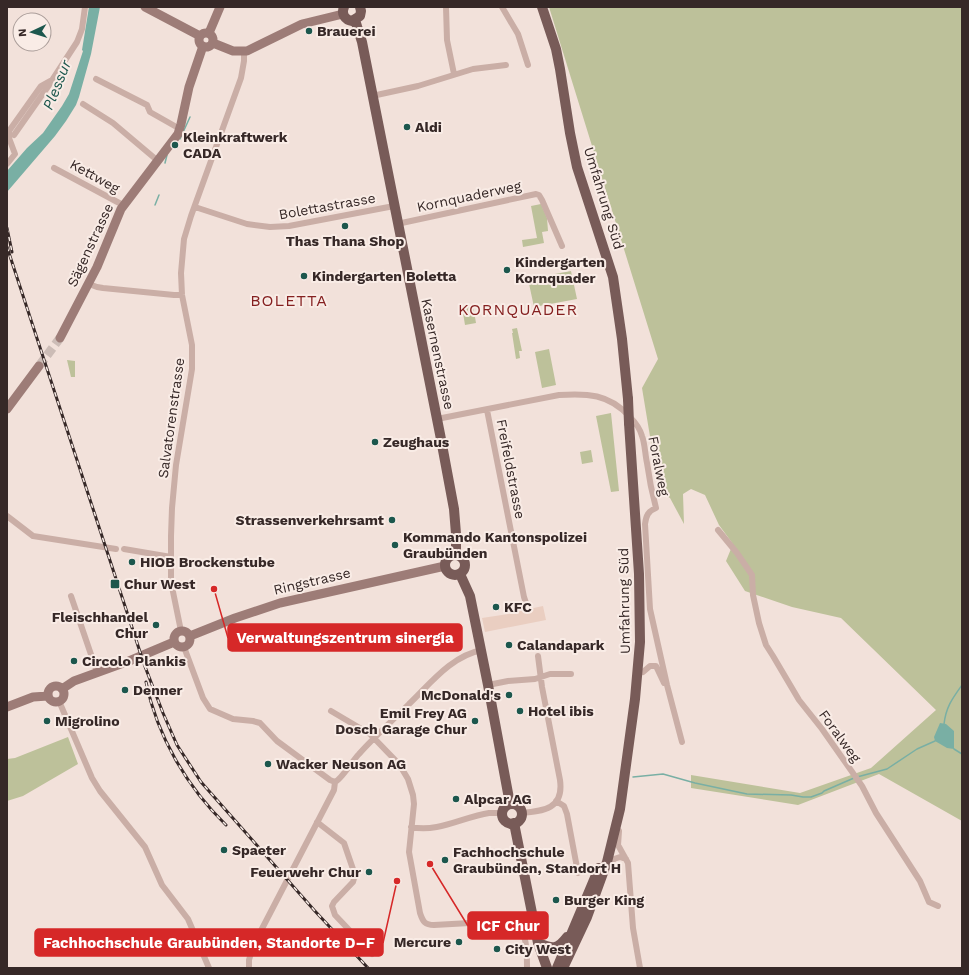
<svg xmlns="http://www.w3.org/2000/svg" width="969" height="975" font-family="'Work Sans',sans-serif">
	<style>
		.green { fill: #bdc19a }
		.plaza { fill: #eacec1 }
		.water { fill: #79afa4 }
		.lines { fill: none; stroke-linecap: round; stroke-linejoin: round }
		.stream { stroke: #79afa4; stroke-width: 1.5 }
		.secondary-tunnel { stroke: #ccbcb6; stroke-width: 9; stroke-dasharray: 9 4.5; stroke-linecap: butt }
		.street { stroke: #caaea6; stroke-width: 6 }
		.secondary { stroke: #9d7c77; stroke-width: 9 }
		.primary { stroke: #785b58; stroke-width: 10 }
		.rail-casing { stroke: #362827; stroke-width: 3 }
		.rail { stroke: #f9ece6; stroke-width: 1.5; stroke-dasharray: 4.5; stroke-linecap: butt }
		.primary-bridge { stroke: #785b58; stroke-width: 10 }
		.poi-dot { fill: #1c574d; stroke: #f9ece6; stroke-width: 1.5 }
		.labels { text-anchor: middle; stroke-width: 4; stroke-linejoin: round; paint-order: stroke }
		.poi-label { font-size: 14px; font-weight: bold; fill: #362827; stroke: #f9ece6; text-anchor: start }
		.street-label { font-size: 14px; fill: #362827; stroke: #f9ece6 }
		.water-label { font-size: 15px; font-style: italic; fill: #1c574d; stroke: #f9ece6 }
		.quarter-label { font-size: 16px; letter-spacing: 1px; fill: #852020; stroke: #f9ece6 }
		.leader { fill: none; stroke: #d62828; stroke-width: 1.5 }
		.callout-dot { fill: #d62828; stroke: #f9ece6; stroke-width: 1.5 }
		.callout { fill: #d62828; stroke: #d62828; stroke-width: 1.5 }
		.callout-label { font-size: 15px; text-anchor: middle; font-weight: bold; fill: #fff }
	</style>
	<rect width="100%" height="100%" fill="#f2e1da"/>
	<!-- green -->
	<path class="green" d="M 549,7 L 962,7 L 962,821 L 879,774 L 798,805 L 691,788 L 691,775 L 800,793 L 871,768 L 936,710 L 841,618 L 792,607 L 745,591 L 726,561 L 733,544 L 719,525 L 705,495 L 691,489 L 683,494 L 684,524 L 670,498 L 659,491 L 642,388 L 658,359 Z
		M 541,204 L 547,218 L 548,231 L 542,232 L 544,243 L 523,247 L 522,240 L 537,238 L 531,206 Z
		M 571,271 L 577,299 L 534,307 L 528,279 Z
		M 473,305 L 476,323 L 465,325 L 462,307 Z
		M 517,328 L 522,351 L 519,351 L 520,358 L 516,359 L 512,333 L 513,333 L 512,329 Z
		M 549,349 L 556,385 L 542,388 L 535,352 Z
		M 67,360 L 75,361 L 75,377 L 71,377 Z
		M 611,413 L 619,491 L 611,492 L 596,416 Z
		M 591,450 L 593,462 L 582,464 L 580,452 Z
		M 68,737 L 78,764 L 23,796 L 7,801 L 7,759 L 15,758 Z"/>
	<!-- plaza -->
	<path class="plaza" d="M 543,606 L 546,620 L 485,632 L 482,618 L 515,613 L 515,612 Z"/>
	<!-- water -->
	<path class="water" d="M 89,7 L 100,7 L 91,54 L 79,97 L 76,105 L 66,121 L 55,136 L 7,192 L 7,171 L 27,148 L 43,133 L 62,106 L 69,94 L 83,51 L 82,50 Z
		M 940,723 L 946,724 L 954,731 L 954,749 L 947,748 L 935,741 L 934,737 Z"/>
	<g class="lines">
		<!-- stream -->
		<path class="stream" d="M 180,139 L 190,117
			M 165,163 L 167,155
			M 155,205 L 159,195
			M 944,724 C 946,707 952,699 962,685
			M 954,749 L 962,754
			M 633,777 L 663,774 L 695,783 L 747,794 L 791,795 L 803,797 L 811,797 L 822,793 L 824,791 L 854,778
			M 857,777 L 887,769 L 917,749 L 935,741"/>
		<!-- secondary-tunnel -->
		<path class="secondary-tunnel" d="M 39,366 L 60,338"/>
		<!-- street -->
		<path class="street" d="M 446,7 L 447,40 L 454,74
			M 502,7 L 518,34 L 528,65
			M 96,79 L 147,105 L 150,112 L 180,129
			M 372,96 L 418,86 L 473,69 L 506,65
			M 83,104 L 113,123 L 158,161
			M 14,135 L 47,88 L 77,42 L 82,29 L 85,7
			M 7,164 L 15,154 L 9,138 L 9,131 L 41,86 L 50,81
			M 54,168 L 123,205
			M 195,207 L 247,224 L 270,227 L 289,226 L 394,206
			M 397,224 L 536,194 L 539,195 L 542,200 L 562,246
			M 89,284 L 97,287 L 103,288 L 174,295 L 182,295
			M 487,410 L 524,597 L 526,603
			M 437,419 L 559,395 C 587,393 609,394 629,416 C 634,421 640,428 642,436 C 645,444 645,454 647,463 C 649,478 652,493 656,508 C 648,511 646,516 645,524 L 650,609 L 667,685 L 682,742
			M 7,516 L 33,536 L 116,549
			M 718,530 L 737,553 L 752,575 L 753,595 L 759,623 L 766,645 L 773,656 L 799,700 L 822,729 L 862,786 L 876,813 L 920,881 L 929,902 L 938,906
			M 124,549 L 171,557
			M 71,596 L 97,672
			M 181,631 L 171,582 L 171,536 L 172,508 L 176,465 L 192,369 L 192,345 L 182,295 L 181,273 L 184,239 L 191,216 L 241,78 L 244,61 L 244,51
			M 184,647 L 203,698 L 210,709 L 233,719 L 253,721 L 260,723 L 277,741 L 330,780 L 335,782
			M 643,672 L 650,666 L 656,666 L 664,683
			M 488,685 L 508,681 L 535,679 L 550,674 L 571,674
			M 59,701 L 92,778 L 100,791 L 145,847 L 162,885 L 188,919 L 209,968
			M 331,711 L 370,734 L 399,764 L 408,779 L 413,795 L 414,804 L 409,852 L 420,913 C 423,922 425,925 434,925 L 506,921 C 528,921 527,952 527,968
			M 335,782 C 342,779 352,761 359,754 C 374,737 392,721 409,704 C 430,684 451,656 482,650
			M 556,801 L 564,806 L 567,814 L 578,873
			M 521,813 C 544,811 564,809 560,780 L 542,687 L 538,656
			M 317,822 L 344,843 L 355,875 L 353,882 L 334,902 L 332,906 L 335,915 L 372,954
			M 411,827 C 438,833 463,817 489,813 C 493,813 498,813 502,813
			M 619,831 L 618,845 L 628,863 L 633,928 L 640,968
			M 608,867 L 614,859 L 620,857 L 626,859
			M 249,968 L 249,960 L 253,946 L 334,790 L 335,782"/>
		<!-- secondary -->
		<path class="secondary" d="M 145,7 L 200,36
			M199 40a7 7 0 1 1 14 0a7 7 0 1 1-14 0Z
			M 209,33 L 220,7
			M 213,43 L 233,51 L 247,51 L 302,24 L 343,14
			M 60,338 L 97,267 L 121,209 L 178,134 L 181,124 L 189,87 L 203,46
			M 7,409 L 39,366
			M174 639a8 8 0 1 1 16 0a8 8 0 1 1-16 0Z
			M 190,636 L 235,618 L 280,603 L 445,566
			M48 694a8 8 0 1 1 16 0a8 8 0 1 1-16 0Z
			M 62,689 L 74,681 L 129,661 L 174,642
			M 7,707 L 33,697 L 48,696"/>
		<!-- primary -->
		<path class="primary" d="M 344,7 C 341,14 345,20 352,21 L 360,16 L 361,11 L 360,7
			M 542,7 L 556,49 L 560,69 L 570,133 L 577,167 L 613,277 L 622,339 L 628,399
			M 355,20 L 362,42 L 440,434 L 454,509 L 456,534 L 456,554
			M445 565a10 10 0 1 1 20 0a10 10 0 1 1-20 0Z
			M 460,574 L 470,596 L 488,685 L 510,804
			M502 814a10 10 0 1 1 20 0a10 10 0 1 1-20 0Z
			M 514,823 L 538,943 L 547,968
			M 538,943 C 553,949 557,950 567,937
			M 557,968 L 599,868
			M 563,968 L 587,917 L 607,862 L 620,809 L 635,699 L 640,642 L 639,574 L 629,423"/>
		<defs>
			<path id="rail" d="M 7,228 L 12,252
				M 7,247 L 144,664 L 163,713 L 177,745 L 201,782 L 314,910 L 368,968
				M 146,682 C 157,736 187,787 226,825"/>
		</defs>
		<!-- rail casing -->
		<use href="#rail" class="rail-casing"/>
		<!-- rail -->
		<use href="#rail" class="rail"/>
		<!-- primary-bridge -->
		<path class="primary-bridge" d="M 628,399 L 629,423"/>
	</g>
	<!-- markers -->
	<g class="poi-dot">
		<circle cx="309" cy="31" r="4"/>
		<circle cx="407" cy="127" r="4"/>
		<circle cx="175" cy="145" r="4"/>
		<circle cx="345" cy="226" r="4"/>
		<circle cx="507" cy="270" r="4"/>
		<circle cx="304" cy="276" r="4"/>
		<circle cx="375" cy="442" r="4"/>
		<circle cx="392" cy="520" r="4"/>
		<circle cx="395" cy="545" r="4"/>
		<circle cx="132" cy="562" r="4"/>
		<rect x="110" y="579" width="10" height="10" rx="2"/>
		<circle cx="496" cy="607" r="4"/>
		<circle cx="156" cy="625" r="4"/>
		<circle cx="509" cy="645" r="4"/>
		<circle cx="74" cy="661" r="4"/>
		<circle cx="125" cy="690" r="4"/>
		<circle cx="509" cy="695" r="4"/>
		<circle cx="520" cy="711" r="4"/>
		<circle cx="47" cy="721" r="4"/>
		<circle cx="475" cy="721" r="4"/>
		<circle cx="268" cy="764" r="4"/>
		<circle cx="456" cy="799" r="4"/>
		<circle cx="224" cy="850" r="4"/>
		<circle cx="445" cy="860" r="4"/>
		<circle cx="369" cy="872" r="4"/>
		<circle cx="556" cy="900" r="4"/>
		<circle cx="459" cy="942" r="4"/>
		<circle cx="497" cy="949" r="4"/>
	</g>
	<g class="labels">
		<!-- poi labels -->
		<g class="poi-label">
			<text x="317" y="36">Brauerei</text>
			<text x="415" y="132">Aldi</text>
			<text x="183" y="142">Kleinkraftwerk<tspan x="183" dy="16">CADA</tspan></text>
			<text x="345" y="246" text-anchor="middle">Thas Thana Shop</text>
			<text x="515" y="267">Kindergarten<tspan x="515" dy="16">Kornquader</tspan></text>
			<text x="312" y="281">Kindergarten Boletta</text>
			<text x="383" y="447">Zeughaus</text>
			<text x="384" y="525" text-anchor="end">Strassenverkehrsamt</text>
			<text x="403" y="542">Kommando Kantonspolizei<tspan x="403" dy="16">Graubünden</tspan></text>
			<text x="140" y="567">HIOB Brockenstube</text>
			<text x="124" y="589">Chur West</text>
			<text x="504" y="612">KFC</text>
			<text x="148" y="622" text-anchor="end">Fleischhandel<tspan x="148" dy="16">Chur</tspan></text>
			<text x="517" y="650">Calandapark</text>
			<text x="82" y="666">Circolo Plankis</text>
			<text x="133" y="695">Denner</text>
			<text x="501" y="700" text-anchor="end">McDonald's</text>
			<text x="528" y="716">Hotel ibis</text>
			<text x="467" y="718" text-anchor="end">Emil Frey AG<tspan x="467" dy="16">Dosch Garage Chur</tspan></text>
			<text x="55" y="726">Migrolino</text>
			<text x="276" y="769">Wacker Neuson AG</text>
			<text x="464" y="804">Alpcar AG</text>
			<text x="232" y="855">Spaeter</text>
			<text x="453" y="857">Fachhochschule<tspan x="453" dy="16">Graubünden, Standort H</tspan></text>
			<text x="361" y="877" text-anchor="end">Feuerwehr Chur</text>
			<text x="564" y="905">Burger King</text>
			<text x="451" y="947" text-anchor="end">Mercure</text>
			<text x="505" y="954">City West</text>
		</g>
		<!-- street labels -->
		<g class="street-label">
			<text transform="translate(95 176) rotate(29)" y="5">Kettweg</text>
			<text transform="translate(469 196) rotate(-12)" y="5">Kornquaderweg</text>
			<text transform="translate(604 198) rotate(73)" y="5">Umfahrung Süd</text>
			<text transform="translate(327 206) rotate(-10)" y="5">Bolettastrasse</text>
			<text transform="translate(90 245) rotate(-65)" y="5">Sägenstrasse</text>
			<text transform="translate(438 354) rotate(78)" y="5">Kasernenstrasse</text>
			<text transform="translate(171 418) rotate(-82)" y="5">Salvatorenstrasse</text>
			<text transform="translate(659 466) rotate(79)" y="5">Foralweg</text>
			<text transform="translate(511 469) rotate(79)" y="5">Freifeldstrasse</text>
			<text transform="translate(312 581) rotate(-13)" y="5">Ringstrasse</text>
			<text transform="translate(624 601) rotate(-91)" y="5">Umfahrung Süd</text>
			<text transform="translate(840 736) rotate(54)" y="5">Foralweg</text>
		</g>
		<!-- water labels -->
		<g class="water-label">
			<text transform="translate(57 85) rotate(-68)" y="5">Plessur</text>
		</g>
		<!-- quarter labels -->
		<g class="quarter-label">
			<text x="289" y="306">BOLETTA</text>
			<text x="518" y="315">KORNQUADER</text>
		</g>
	</g>
	<!-- callouts -->
	<path class="leader" d="M214 589L228 638M430 864L468 926M397 881L383 943"/>
	<g class="callout-dot">
		<circle cx="214" cy="589" r="4"/>
		<circle cx="430" cy="864" r="4"/>
		<circle cx="397" cy="881" r="4"/>
	</g>
	<g class="callout">
		<rect x="228" y="624" width="234" height="27" rx="4"/>
		<rect x="468" y="912" width="80" height="27" rx="4"/>
		<rect x="35" y="929" width="348" height="27" rx="4"/>
	</g>
	<g class="callout-label">
		<text x="345" y="643">Verwaltungszentrum sinergia</text>
		<text x="508" y="931">ICF Chur</text>
		<text x="209" y="948">Fachhochschule Graubünden, Standorte D–F</text>
	</g>
	<!-- border -->
	<rect width="969" height="975" fill="none" stroke="#362827" stroke-width="16"/>
	<!-- north arrow -->
	<g transform="translate(32 32) rotate(266)"><circle r="19" fill="#f9ece6" stroke="#ab9e9a"/>
	<path d="M0-3L7 15L0 10L-7 15Z" fill="#1c574d"/>
	<text y="-6" font-size="11" font-weight="bold" text-anchor="middle" fill="#362827">N</text>
	</g>
</svg>
